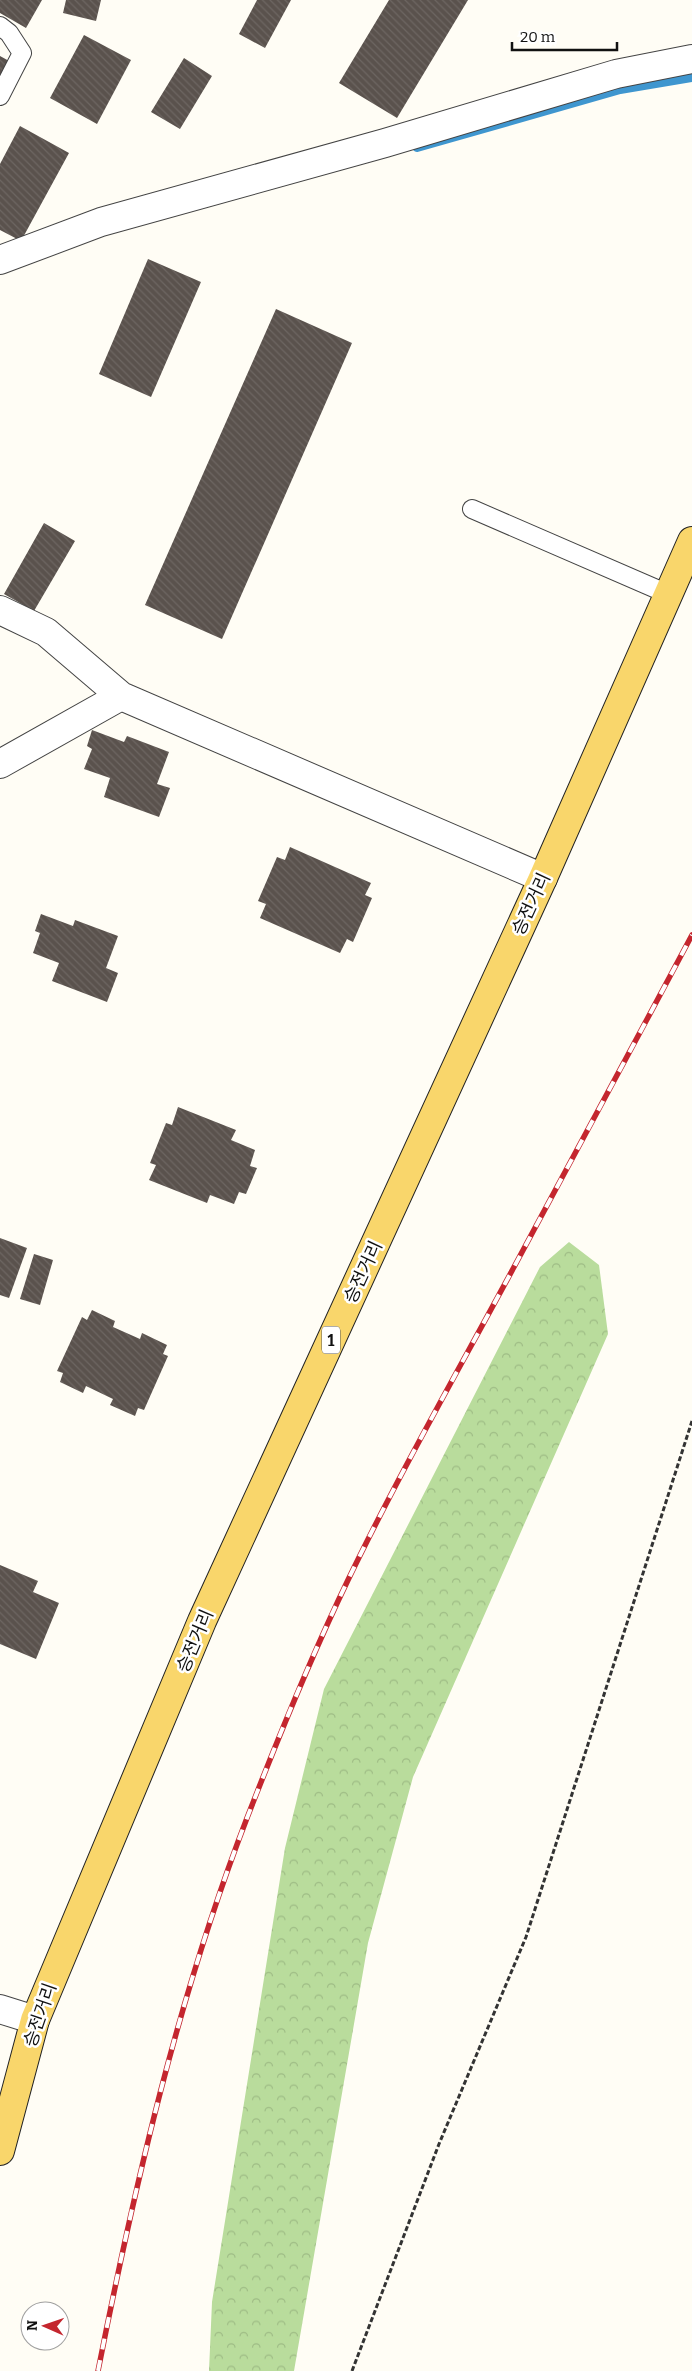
<svg xmlns="http://www.w3.org/2000/svg" width="692" height="2371" font-family="Bitter,'Noto Sans KR',serif">
	<style>
		.forest { fill: url(#forest-crowns) }
		.lines { fill: none; stroke-linecap: round; stroke-linejoin: round }
		.stream { stroke: #3f96cf; stroke-width: 10 }
		.building { fill: url(#building-back-hatch) }
		.lane-casing { stroke: #444; stroke-width: 20 }
		.street-casing { stroke: #444; stroke-width: 30 }
		.primary-casing { stroke: #222; stroke-width: 30 }
		.path { stroke: #333; stroke-width: 3; stroke-dasharray: 5 2.5; stroke-linecap: butt }
		.lane { stroke: #fff; stroke-width: 18 }
		.street { stroke: #fff; stroke-width: 28 }
		.primary { stroke: #f9d66b; stroke-width: 28 }
		.rail-casing { stroke: #c4262e; stroke-width: 5.5 }
		.rail { stroke: #fff; stroke-width: 4; stroke-dasharray: 11; stroke-linecap: butt }
		.labels { text-anchor: middle; stroke-width: 5; stroke-linejoin: round; paint-order: stroke }
		.shield { fill: #fff; stroke: #585858; stroke-width: 1 }
		.shield-label { font-size: 16px; font-weight: bold; fill: #111 }
		.street-label { font-size: 18px; fill: #111; stroke: #fff }
	</style>
	<defs>
		<pattern id="forest-crowns" width="20" height="18" patternUnits="userSpaceOnUse" patternTransform="scale(1.25)"><rect width="20" height="18" fill="#b9dc9c"/><path d="M2 6a3 3 0 1 1 6 0M12 15a3 3 0 1 1 6 0" fill="none" stroke="#9ebc85"/></pattern>
		<pattern id="building-back-hatch" width="6" height="6" patternUnits="userSpaceOnUse" patternTransform="scale(1.25)"><rect width="6" height="6" fill="#5a524d"/><path d="M-1 5l2 2M0 0l6 6M5-1l2 2" fill="none" stroke="#6d6662"/></pattern>
	</defs>
	<rect width="100%" height="100%" fill="#fffdf5"/>
	<!-- forest -->
	<path class="forest" d="M 569,1242 L 599,1265 L 608,1334 L 413,1777 L 368,1943 L 294,2371 L 209,2371 L 212,2302 L 285,1848 L 324,1689 L 540,1267 Z"/>
	<g class="lines">
		<!-- stream -->
		<path class="stream" d="M 417,147 L 620,89 L 692,77"/>
	</g>
	<!-- building -->
	<path class="building" d="M 0,0 L 42,0 L 26,28 L 0,13 Z
		M 66,0 L 101,0 L 96,21 L 63,13 Z
		M 257,0 L 291,0 L 265,48 L 239,34 Z
		M 389,0 L 468,0 L 397,118 L 339,83 Z
		M 84,35 L 131,60 L 97,124 L 50,98 Z
		M 0,56 L 11,62 L 0,80 Z
		M 184,58 L 212,76 L 180,129 L 151,112 Z
		M 20,126 L 69,153 L 21,241 L 0,230 L 0,164 Z
		M 148,259 L 201,282 L 151,397 L 99,374 Z
		M 276,309 L 352,343 L 222,639 L 145,605 Z
		M 44,523 L 75,541 L 34,611 L 4,594 Z
		M 92,730 L 124,742 L 127,736 L 169,752 L 157,784 L 170,788 L 159,817 L 104,797 L 110,778 L 84,769 L 92,749 L 87,746 Z
		M 290,847 L 371,883 L 365,895 L 372,898 L 353,942 L 347,939 L 340,953 L 260,918 L 266,904 L 258,901 L 277,857 L 285,860 Z
		M 41,914 L 73,926 L 75,920 L 118,936 L 106,968 L 118,973 L 107,1002 L 52,981 L 59,963 L 33,953 L 40,933 L 35,931 Z
		M 178,1107 L 236,1130 L 231,1140 L 255,1150 L 250,1166 L 257,1168 L 246,1194 L 239,1192 L 234,1204 L 210,1195 L 207,1203 L 149,1180 L 156,1165 L 150,1163 L 166,1123 L 172,1125 Z
		M 0,1238 L 27,1248 L 9,1298 L 0,1295 Z
		M 34,1254 L 53,1260 L 40,1305 L 20,1299 Z
		M 92,1310 L 115,1321 L 113,1327 L 140,1339 L 142,1333 L 167,1345 L 163,1354 L 168,1356 L 144,1410 L 138,1408 L 135,1416 L 110,1405 L 113,1399 L 86,1386 L 83,1393 L 60,1382 L 63,1373 L 57,1371 L 82,1317 L 87,1320 Z
		M 0,1565 L 38,1581 L 33,1592 L 59,1603 L 36,1659 L 0,1644 Z"/>
	<g class="lines">
		<defs>
			<path id="lane" d="M 0,26 L 9,33 L 22,53 L 0,96
				M 472,509 L 668,594"/>
			<path id="street" d="M 0,260 L 101,222 L 385,143 L 616,74 L 692,59
				M 0,610 L 46,632 L 121,696 L 543,878
				M 0,764 L 121,696
				M 0,2009 L 35,2020"/>
			<path id="primary" d="M 0,2151 L 35,2020 L 202,1621 L 543,878 L 692,541"/>
		</defs>
		<!-- lane casing -->
		<use href="#lane" class="lane-casing"/>
		<!-- street casing -->
		<use href="#street" class="street-casing"/>
		<!-- primary casing -->
		<use href="#primary" class="primary-casing"/>
		<!-- path -->
		<path class="path" d="M 352,2371 L 439,2144 L 526,1937 L 692,1421"/>
		<!-- lane -->
		<use href="#lane" class="lane"/>
		<!-- street -->
		<use href="#street" class="street"/>
		<!-- primary -->
		<use href="#primary" class="primary"/>
		<defs>
			<path id="rail" d="M 98,2371 C 135,2184 178,1997 247,1818 C 278,1738 311,1657 348,1580 C 399,1474 458,1371 514,1267 C 573,1157 633,1046 692,935"/>
		</defs>
		<!-- rail casing -->
		<use href="#rail" class="rail-casing"/>
		<!-- rail -->
		<use href="#rail" class="rail"/>
	</g>
	<g class="labels">
		<!-- shield labels -->
		<rect class="shield" x="322" y="1326.5" width="18" height="27" rx="4"/>
		<g class="shield-label">
			<text x="331" y="1346">1</text>
		</g>
		<!-- street labels -->
		<g class="street-label">
			<text transform="translate(531 904) rotate(-65)" y="6">승전거리</text>
			<text transform="translate(363 1272) rotate(-65)" y="6">승전거리</text>
			<text transform="translate(195 1641) rotate(-67)" y="6">승전거리</text>
			<text transform="translate(40 2015) rotate(-71)" y="6">승전거리</text>
		</g>
	</g>
	<!-- north arrow -->
	<g transform="translate(45 2326) rotate(272)"><circle r="24" fill="#ffffff" stroke="#a0a0a0"/>
	<path d="M0-4L9 19L0 12L-9 19Z" fill="#c4262e"/>
	<text y="-8" font-size="14" font-weight="bold" text-anchor="middle" fill="#111111">N</text>
	</g>
	<!-- scale -->
	<path d="M512 42v8h105v-8" fill="none" stroke="#111111" stroke-width="2.5"/>
	<text x="520" y="42" font-size="15" fill="#111111" stroke="#ffffff" stroke-width="4" paint-order="stroke">20 m</text>
</svg>
